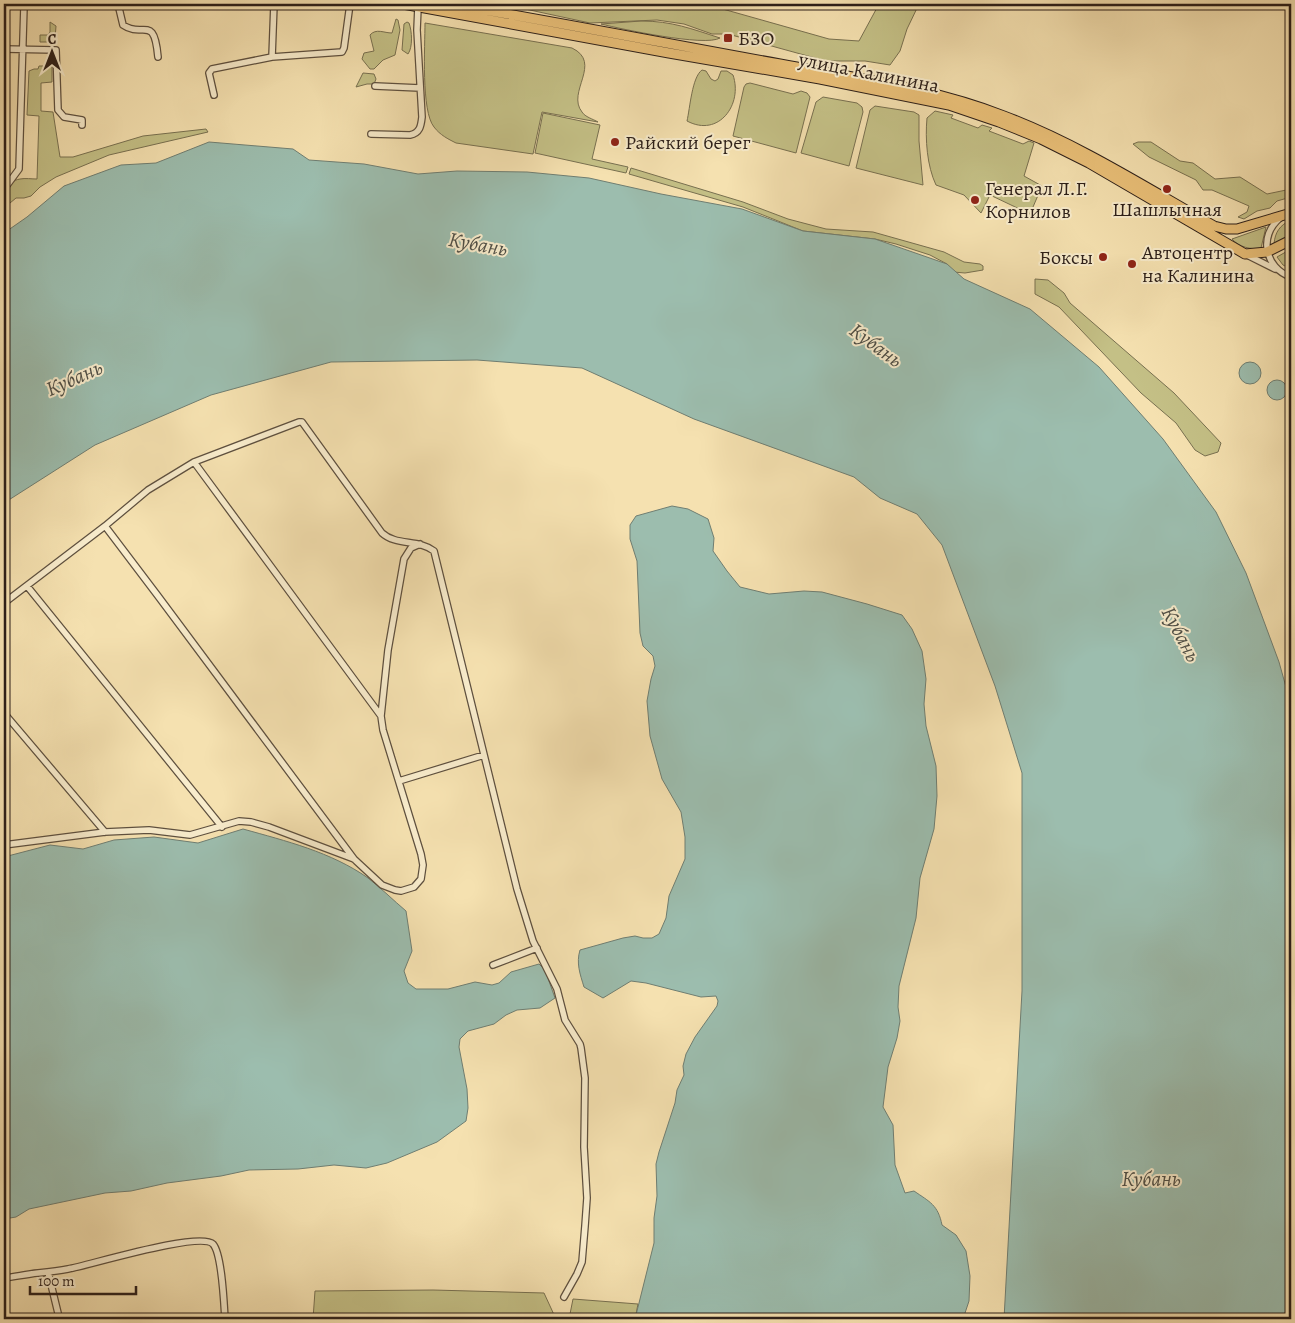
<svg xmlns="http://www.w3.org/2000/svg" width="1295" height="1323" font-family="Alegreya,serif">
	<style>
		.green { fill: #c4c086; stroke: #787050 }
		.water { fill: #9cbdae; stroke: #6f7e72 }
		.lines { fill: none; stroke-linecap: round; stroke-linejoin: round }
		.minor-casing { stroke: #5e503f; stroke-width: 8 }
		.trunk-casing { stroke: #2c1f19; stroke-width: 11 }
		.minor { stroke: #f8eccc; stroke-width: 5.5 }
		.trunk { stroke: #eac078; stroke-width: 9 }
		.poi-dot { fill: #8f2418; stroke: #f8eccc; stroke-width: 2 }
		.labels { text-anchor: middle; stroke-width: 4; stroke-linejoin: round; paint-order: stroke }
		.poi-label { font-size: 20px; fill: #2c1f19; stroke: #f8eccc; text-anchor: start }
		.street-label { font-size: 20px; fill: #2c1f19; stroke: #f8eccc }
		.water-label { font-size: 21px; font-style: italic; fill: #4e4e46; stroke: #f8eccc }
	</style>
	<rect width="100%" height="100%" fill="#f5e1b0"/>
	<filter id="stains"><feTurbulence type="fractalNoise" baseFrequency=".004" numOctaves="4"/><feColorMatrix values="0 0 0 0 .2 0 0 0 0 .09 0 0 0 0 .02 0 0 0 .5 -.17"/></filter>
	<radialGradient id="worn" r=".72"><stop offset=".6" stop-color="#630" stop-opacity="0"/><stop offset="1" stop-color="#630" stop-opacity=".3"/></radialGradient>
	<!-- green -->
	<path class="green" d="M 502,4 L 705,4 L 829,39 L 859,41 L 879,4 L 919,4 L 907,29 L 900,51 L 890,65 L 865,61 L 826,61 L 728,34 L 712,34 L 684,24 L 657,20 L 590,23 Z
		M 396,19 L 398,20 L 400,30 L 395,55 L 383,60 L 374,69 L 370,69 L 362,59 L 364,53 L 374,51 L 370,35 C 376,28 384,33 392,33 Z
		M 641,21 C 672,21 692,29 720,38 C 705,47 621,29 601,24 Z
		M 50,22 L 56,26 L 55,39 L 51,42 L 40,42 L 40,35 L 48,35 L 50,32 Z
		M 407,22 L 409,23 C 412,31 413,47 408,54 L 402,50 L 404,24 Z
		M 425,23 L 572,48 C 603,63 566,92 582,112 C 585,117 593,119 598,122 L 542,112 L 533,154 L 456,143 C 448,139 440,135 434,127 C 421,111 425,46 425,23 Z
		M 39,66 L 52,66 L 52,82 L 41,83 L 41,111 L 53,112 L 60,157 L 73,157 L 143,136 L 206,129 L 208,132 L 109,155 L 56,177 L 40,187 L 31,196 L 24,198 L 16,198 L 4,208 C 4,196 6,181 20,179 C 25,178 32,179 37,179 L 39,116 L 27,115 L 29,71 L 34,69 L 38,69 Z
		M 702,70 L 706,71 L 711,79 L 715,81 L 718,79 L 721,71 L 727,71 L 733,75 C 743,104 719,138 687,121 C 690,108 692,77 702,70 Z
		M 363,73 L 374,74 L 376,79 L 374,84 L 367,84 L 356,87 Z
		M 750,83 L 793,94 L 801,91 L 807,93 L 810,97 L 796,153 L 733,136 L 744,87 L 746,84 Z
		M 4,90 L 9,97 L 8,148 L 4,156 Z
		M 823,97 L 857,103 L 862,107 L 863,112 L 849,166 L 801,153 L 816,102 Z
		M 875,106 L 914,112 L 919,115 L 919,141 L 923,185 L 856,168 L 870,110 Z
		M 935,111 L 953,115 L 951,118 L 978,128 L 982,125 L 992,128 L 989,131 L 1023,144 L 1029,141 L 1034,143 L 1024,176 L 1042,186 L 1030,214 L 990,195 L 981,213 L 964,195 L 936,185 C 927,166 925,139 927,118 Z
		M 543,113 L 600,125 L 592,159 L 628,167 L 626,173 L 535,153 Z
		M 1138,142 L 1151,142 L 1180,161 L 1193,163 L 1215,179 L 1240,177 L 1267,194 L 1291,189 L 1291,197 L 1277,201 L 1270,208 L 1257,211 L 1244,219 L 1238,217 L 1247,212 L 1249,206 L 1212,190 L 1203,190 L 1196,180 L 1149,157 L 1133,144 Z
		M 631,168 L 743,202 L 788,219 L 826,229 L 873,232 L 944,252 L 964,262 L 980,264 L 983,266 L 983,270 L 965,273 L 953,272 L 947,264 L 930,255 L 896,244 L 875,239 L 803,231 L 743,207 L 629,174 Z
		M 1291,220 L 1291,237 L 1274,244 C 1275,232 1280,225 1291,220 Z
		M 1266,227 L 1261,248 C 1251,250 1239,247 1232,239 Z
		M 1291,249 L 1291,269 L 1283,265 L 1277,257 Z
		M 1035,279 L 1048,280 L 1064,293 L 1070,303 L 1174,393 L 1221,443 L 1218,452 L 1205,456 L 1195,450 L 1176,423 L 1141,393 L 1059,307 L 1035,294 Z
		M 433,1290 L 544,1293 L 556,1319 L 313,1319 L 315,1291 Z
		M 573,1299 L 638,1304 L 635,1319 L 569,1319 Z"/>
	<!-- water -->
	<path class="water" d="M 209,142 L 293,149 L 309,160 L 364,164 L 418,174 L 457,171 L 527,172 L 589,178 L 661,194 L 742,209 L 803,231 L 875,239 L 947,264 L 964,279 L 1030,309 L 1099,367 L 1163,439 L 1216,512 L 1246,573 L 1279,662 L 1291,705 L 1291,1319 L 1004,1319 L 1022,991 L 1022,773 L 995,686 L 942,545 L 917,514 L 880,498 L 854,477 L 694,419 L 582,368 L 477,360 L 331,362 L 211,395 L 95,445 L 4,503 L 4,233 L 27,217 L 64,186 L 121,165 L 156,163 Z
		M1239 373a11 11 0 1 1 22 0a11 11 0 1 1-22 0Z
		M1267 390a10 10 0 1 1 20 0a10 10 0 1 1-20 0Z
		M 672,506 L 688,509 L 708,519 L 714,538 L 713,551 L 727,571 L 740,587 L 769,594 L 804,591 L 822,592 L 867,604 L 902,615 L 912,629 L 922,651 L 926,679 L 924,704 L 926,726 L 936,766 L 937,796 L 934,829 L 920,878 L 916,918 L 899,986 L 898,1007 L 900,1021 L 897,1038 L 888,1067 L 883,1107 L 893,1125 L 895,1165 L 905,1193 L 914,1191 C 930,1202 938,1205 942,1225 L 956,1235 L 966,1251 L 970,1276 L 969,1301 L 963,1319 L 635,1319 L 654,1243 L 654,1218 L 657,1196 L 656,1164 L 659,1152 L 675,1103 L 677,1090 L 684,1075 L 683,1066 L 686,1054 L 695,1037 L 717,1006 L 718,1001 L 716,996 L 701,997 L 646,983 L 631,981 L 603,998 L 584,987 C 580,974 576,963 580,950 L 623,938 L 635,936 L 643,938 L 652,938 L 659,934 L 666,918 L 669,896 L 685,859 L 685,837 L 681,812 L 662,779 L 650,736 L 647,701 L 651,679 L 655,666 L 653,656 L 643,646 L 640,633 L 637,561 L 630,539 L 630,525 L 636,516 Z
		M 243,829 C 286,841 331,852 368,878 C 381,888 393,900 406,911 L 412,951 L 404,971 L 408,983 L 416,989 L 448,989 L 475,982 L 492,985 L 499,983 L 511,972 L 539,964 L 545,970 L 555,998 L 540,1008 L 517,1010 L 506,1015 L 494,1024 L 468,1031 L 460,1039 L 459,1047 L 467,1089 L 468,1108 L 466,1121 L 437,1142 L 387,1163 L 366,1168 L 334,1165 L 298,1169 L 249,1170 L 221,1176 L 167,1183 L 131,1191 L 105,1193 L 29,1209 L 16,1217 L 4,1219 L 4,857 L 50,845 L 83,849 L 114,840 L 154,837 L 198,843 Z"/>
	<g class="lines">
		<defs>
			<path id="minor" d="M 118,4 L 123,25 C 143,39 154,13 158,57
				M 4,49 L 56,50 L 58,110 L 64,117 L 82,120 L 82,125
				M 272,57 L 274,4
				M 375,86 L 420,88
				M 214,95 L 209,73 L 212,69 L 272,57 L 342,52 L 344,48 L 350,4
				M 371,134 L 410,135 C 420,133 421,126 422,117 L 417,30 L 418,7
				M 5,188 L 19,169 L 24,6 L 22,4
				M 1280,218 C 1258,236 1265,268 1291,277
				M 1247,255 L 1275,269
				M 105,526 L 158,596 L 354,859
				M 420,544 L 411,548 L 404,559 L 388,650 L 381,716 L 194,462 L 299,422 L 302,422 L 382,533 C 396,546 419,539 434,551 L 517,889 L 533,941 L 557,989 L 565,1020 L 580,1044 L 581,1048 L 585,1078 L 584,1147 L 587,1198 L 585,1226 L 582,1262 L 577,1274 L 564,1297
				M 27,586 L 222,827
				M 4,603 L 105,526 L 148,490 L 194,462
				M 4,713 L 105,832
				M 399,781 L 484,755
				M 4,845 L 105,832 L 149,830 L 190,835 L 239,821 L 251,822 L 269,827 L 354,859 L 382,885 L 395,890 L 401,891 L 414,887 L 421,879 L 423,865 L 421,854 L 383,730 L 381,716
				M 493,965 L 537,948
				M 48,1272 L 58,1313 L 55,1319
				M 4,1278 C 15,1277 26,1274 38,1273 C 48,1272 58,1271 68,1269 C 90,1265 200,1231 213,1244 C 222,1254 224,1304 225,1319"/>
			<path id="trunk" d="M 403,4 L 669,53 L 820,79 L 949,105 L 999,122 L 1041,139 L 1089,163 L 1245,254 L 1267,252 L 1291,240
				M 451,4 C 561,23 670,44 780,64 C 855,78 933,88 1004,116 C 1078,144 1145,187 1214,226 L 1226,229 L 1237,229 L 1291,213"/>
		</defs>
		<!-- minor casing -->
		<use href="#minor" class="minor-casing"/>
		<!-- trunk casing -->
		<use href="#trunk" class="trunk-casing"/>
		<!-- minor -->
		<use href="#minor" class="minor"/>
		<!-- trunk -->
		<use href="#trunk" class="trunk"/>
	</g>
	<!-- markers -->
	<g class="poi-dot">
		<rect x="723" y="33" width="10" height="10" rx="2.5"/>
		<circle cx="615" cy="142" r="5"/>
		<circle cx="1167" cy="189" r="5"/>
		<circle cx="975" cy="200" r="5"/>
		<circle cx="1103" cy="257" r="5"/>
		<circle cx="1132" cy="264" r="5"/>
	</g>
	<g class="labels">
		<!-- poi labels -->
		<g class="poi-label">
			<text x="738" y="45">БЗО</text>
			<text x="625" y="149">Райский берег</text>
			<text x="985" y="195">Генерал Л.Г.<tspan x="985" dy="23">Корнилов</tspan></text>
			<text x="1167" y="216" text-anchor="middle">Шашлычная</text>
			<text x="1142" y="259">Автоцентр<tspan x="1142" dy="23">на Калинина</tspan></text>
			<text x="1093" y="264" text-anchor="end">Боксы</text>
		</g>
		<!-- street labels -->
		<g class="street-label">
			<text transform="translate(869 72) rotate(11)" y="7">улица Калинина</text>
		</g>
		<!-- water labels -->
		<g class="water-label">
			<text transform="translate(478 244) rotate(10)" y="7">Кубань</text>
			<text transform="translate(876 345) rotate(36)" y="7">Кубань</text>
			<text transform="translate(74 378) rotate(-24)" y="7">Кубань</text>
			<text transform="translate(1181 634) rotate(62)" y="7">Кубань</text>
			<text x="1151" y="1186">Кубань</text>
		</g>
	</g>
	<!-- margin -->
	<rect width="1295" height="1323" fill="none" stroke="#f5e1b0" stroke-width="20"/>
	<rect x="5" y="5" width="1285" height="1313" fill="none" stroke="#2c1f19" stroke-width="2.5"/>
	<rect x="10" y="10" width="1275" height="1303" fill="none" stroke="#2c1f19"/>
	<!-- north arrow -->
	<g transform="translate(52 52)" stroke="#f8eccc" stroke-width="4" paint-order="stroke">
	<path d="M0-4L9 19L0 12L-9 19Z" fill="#2c1f19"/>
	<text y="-8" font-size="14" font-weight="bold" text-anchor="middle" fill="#2c1f19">С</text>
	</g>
	<!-- scale -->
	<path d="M30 1286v8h106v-8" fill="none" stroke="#2c1f19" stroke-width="2.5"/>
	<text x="38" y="1286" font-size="15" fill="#2c1f19" stroke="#f8eccc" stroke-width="4" paint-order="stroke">100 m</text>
	<rect width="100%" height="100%" filter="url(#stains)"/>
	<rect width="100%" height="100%" fill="url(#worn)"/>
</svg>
